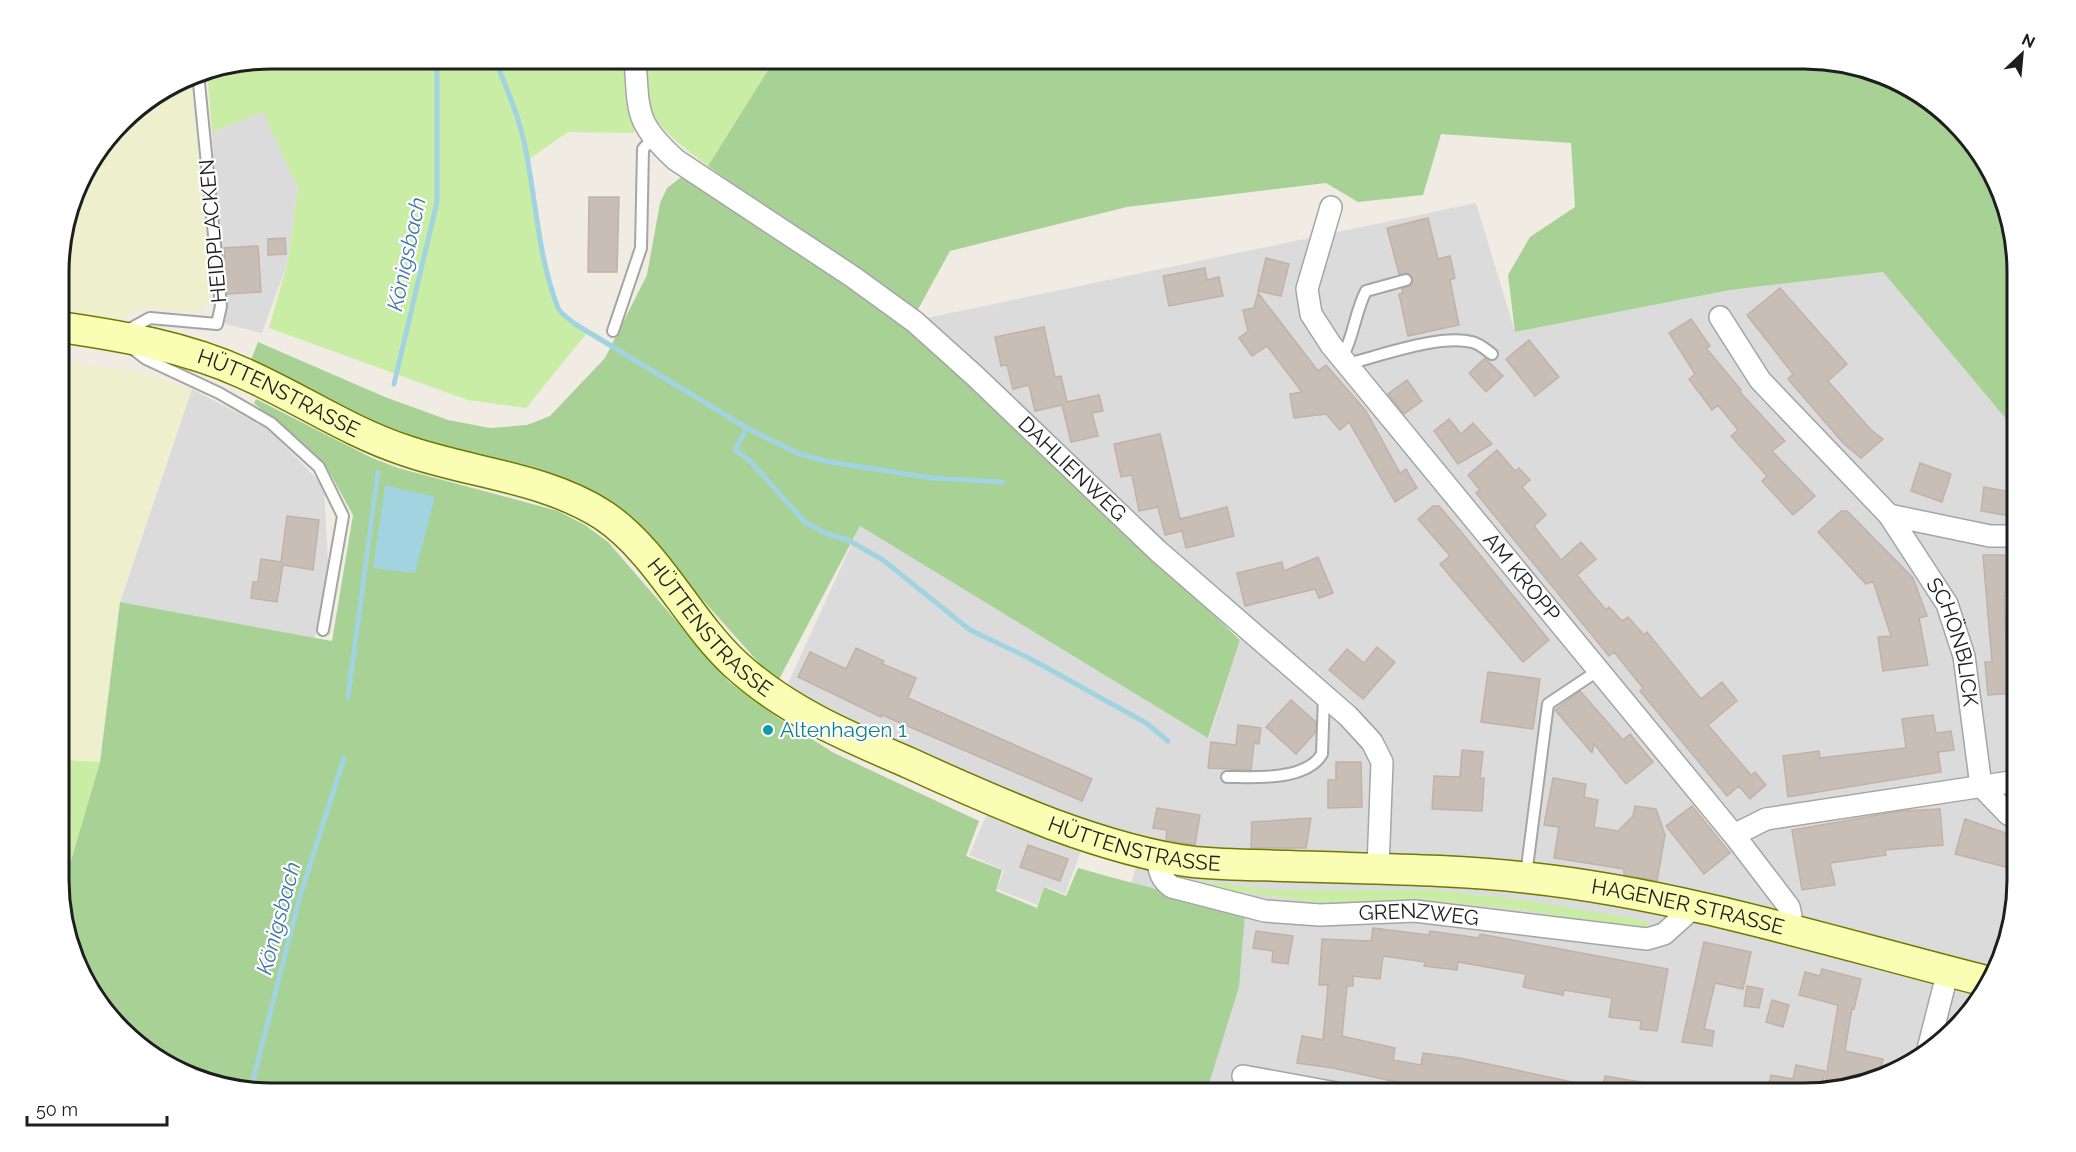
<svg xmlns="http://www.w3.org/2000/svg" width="2076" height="1152" font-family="Raleway,sans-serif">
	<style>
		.residential { fill: #dcdbdb }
		.farmland { fill: #eef0cd }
		.grass { fill: #caeda6 }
		.forest { fill: #a8d295 }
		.water { fill: #a1d3e0 }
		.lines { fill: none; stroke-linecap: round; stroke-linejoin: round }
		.stream { stroke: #a1d3e0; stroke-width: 5 }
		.building { fill: #c8beb6; stroke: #c2b1a5; stroke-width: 1.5 }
		.lane-casing { stroke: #a5a5a5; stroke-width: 14 }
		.street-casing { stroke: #a5a5a5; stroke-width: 24 }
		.secondary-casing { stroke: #6e7a00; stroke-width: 33 }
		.lane { stroke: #fff; stroke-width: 10 }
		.street { stroke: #fff; stroke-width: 21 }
		.secondary { stroke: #fafdb4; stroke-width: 30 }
		.culture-dot { fill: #0f9aa8; stroke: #fff; stroke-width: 2 }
		.labels { text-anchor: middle; stroke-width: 4.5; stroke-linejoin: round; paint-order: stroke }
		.street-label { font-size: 21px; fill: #1e1e1e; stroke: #fff }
		.culture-label { font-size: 21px; fill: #0d838f; stroke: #fff; text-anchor: start }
		.water-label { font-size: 22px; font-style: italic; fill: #4178ac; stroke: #fff }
		.rim { fill: none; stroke: #1e1e1e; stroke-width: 3 }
	</style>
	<rect width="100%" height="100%" fill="#f0ebe3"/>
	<!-- residential -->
	<path class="residential" d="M 263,111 L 298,188 L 288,261 L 262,333 L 225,324 L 212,132 Z
		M 1476,203 L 1515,332 L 1730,290 L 1883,272 L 2017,432 L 2017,894 L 1989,987 L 1922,1058 L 1818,1093 L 1204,1093 L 1179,893 L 1131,884 L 1144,839 L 1089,829 L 1065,894 L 1044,886 L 1037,905 L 997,889 L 1004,870 L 969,855 L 998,789 L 784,692 L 860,526 L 1209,738 L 1247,618 L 922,319 Z
		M 192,389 L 268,429 L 324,486 L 328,562 L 315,638 L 120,602 Z"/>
	<!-- farmland -->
	<path class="farmland" d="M 191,75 L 211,291 L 205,306 L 195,313 L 145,306 L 117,320 L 60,312 L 60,244 L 81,177 L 131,112 Z
		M 60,361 L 142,373 L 192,389 L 120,602 L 100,762 L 60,760 Z"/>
	<!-- grass -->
	<path class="grass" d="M 272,59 L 628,59 L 634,133 L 568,132 L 528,160 L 542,236 L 544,268 L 555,291 L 559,310 L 587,333 L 526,408 L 468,400 L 269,328 L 288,261 L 298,188 L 263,112 L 212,132 L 207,71 Z
		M 648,59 L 775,59 L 708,166 C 690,152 651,126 648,101 C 647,87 648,72 648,59 Z
		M 60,760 L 100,762 L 60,898 Z
		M 1189,880 L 1278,890 L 1434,890 L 1525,900 L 1648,921 L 1647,929 L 1523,910 L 1433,901 L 1320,903 L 1193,885 Z"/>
	<!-- forest -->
	<path class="forest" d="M 775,59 L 1805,59 L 1911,87 L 1982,154 L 2017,258 L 2017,432 L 1883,272 L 1730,290 L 1515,332 L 1508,275 L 1530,237 L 1575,207 L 1571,143 L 1441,134 L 1423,195 L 1358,202 L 1326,183 L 1127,207 L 950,251 L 916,313 L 708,166 Z
		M 684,175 L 901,319 L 1240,640 L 1208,738 L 860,526 L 777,683 L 642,532 L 371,423 L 251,360 L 258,342 L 385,397 L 448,420 L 490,428 L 527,425 L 550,416 L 605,358 L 647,275 L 660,203 L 667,188 Z
		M 256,399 L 372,458 L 398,468 L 558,511 L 585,525 L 608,542 L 729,682 L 780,719 L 834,753 L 979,821 L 966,856 L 1002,870 L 996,891 L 1037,908 L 1044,887 L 1066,896 L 1078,868 C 1133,884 1189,896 1245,913 L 1239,987 L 1206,1093 L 271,1093 L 165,1065 L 94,998 L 60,908 L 60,898 L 100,762 L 120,602 L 332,641 L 353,515 L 325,464 L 254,403 Z"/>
	<!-- water -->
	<path class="water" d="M 385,485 L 435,497 L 415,573 L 373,568 Z"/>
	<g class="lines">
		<!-- stream -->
		<path class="stream" d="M 360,59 L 361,66 L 420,59
			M 494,59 C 506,85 519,117 525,146 C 536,200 538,257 558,308 C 561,314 569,319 575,324 L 747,428 L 799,454 L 830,462 L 932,478 L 1003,482
			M 394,384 L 437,202 L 437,59
			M 747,428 L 735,450 L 748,459 L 805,522 L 825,533 L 848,540 L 883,560 L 970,630 L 1029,658 L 1146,723 L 1168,741
			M 348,697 L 378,472
			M 251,1088 L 300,896 L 344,758"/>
	</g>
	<!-- building -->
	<path class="building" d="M 589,197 L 619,197 L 617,272 L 588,272 Z
		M 1428,218 L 1438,259 L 1450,256 L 1455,278 L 1450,280 L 1459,325 L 1408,336 L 1399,294 L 1403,293 L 1402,289 L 1412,285 L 1413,279 L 1408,273 L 1399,274 L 1387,228 Z
		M 285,238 L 286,254 L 268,255 L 268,239 Z
		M 258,246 L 261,292 L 227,294 L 224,248 Z
		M 1266,258 L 1289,264 L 1281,296 L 1258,291 Z
		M 1205,268 L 1207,280 L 1219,277 L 1223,296 L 1169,306 L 1163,276 Z
		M 1780,288 L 1847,364 L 1828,381 L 1871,430 L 1883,439 L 1861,458 L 1844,444 L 1788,379 L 1793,374 L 1747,315 Z
		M 1258,293 L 1318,371 L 1326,365 L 1366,411 L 1400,473 L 1406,469 L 1417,488 L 1395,502 L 1349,422 L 1340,430 L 1326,414 L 1294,418 L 1290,394 L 1302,392 L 1267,346 L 1252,356 L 1239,338 L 1248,331 L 1243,310 L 1254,308 Z
		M 1691,319 L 1710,346 L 1706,348 L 1741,390 L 1739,391 L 1785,441 L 1772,451 L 1815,496 L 1793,515 L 1762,481 L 1767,476 L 1731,436 L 1738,430 L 1718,405 L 1712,410 L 1689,379 L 1695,374 L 1669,333 Z
		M 1044,327 L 1055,377 L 1061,376 L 1067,402 L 1099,395 L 1103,411 L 1092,413 L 1098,436 L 1071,442 L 1062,405 L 1035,411 L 1029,385 L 1013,389 L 1007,365 L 1001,366 L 995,337 Z
		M 1529,340 L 1559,377 L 1535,396 L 1506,359 Z
		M 1485,358 L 1503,376 L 1486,392 L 1469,373 Z
		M 1407,380 L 1422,401 L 1404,414 L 1388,394 Z
		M 1449,419 L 1461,434 L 1473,423 L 1492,444 L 1458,464 L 1434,431 Z
		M 1160,434 L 1180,519 L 1227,507 L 1234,536 L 1186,548 L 1182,531 L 1165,535 L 1158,507 L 1139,511 L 1132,475 L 1121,477 L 1114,444 Z
		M 1497,450 L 1515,471 L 1519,468 L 1530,480 L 1522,487 L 1546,515 L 1534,526 L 1561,560 L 1581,542 L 1596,559 L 1577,575 L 1606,610 L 1609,607 L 1622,621 L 1628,617 L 1644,635 L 1647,632 L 1701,699 L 1722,682 L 1737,701 L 1708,725 L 1751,775 L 1755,772 L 1766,785 L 1750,799 L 1739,786 L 1727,796 L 1640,691 L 1643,688 L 1614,652 L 1609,656 L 1476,493 L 1480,490 L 1468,475 Z
		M 1920,463 L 1951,474 L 1942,502 L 1911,491 Z
		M 1984,487 L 2011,492 L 2010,516 L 1981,511 Z
		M 1433,506 L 1439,506 L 1462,533 L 1549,640 L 1523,662 L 1440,564 L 1450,556 L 1418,519 Z
		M 1841,511 L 1847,511 L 1913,578 L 1927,616 L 1919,618 L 1928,665 L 1883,671 L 1878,637 L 1891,636 L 1873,581 L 1866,584 L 1818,532 Z
		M 287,516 L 319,520 L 313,570 L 283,565 L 277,602 L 251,598 L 253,582 L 258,582 L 261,559 L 281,562 Z
		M 1983,555 L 2017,555 L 2017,595 L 2004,596 L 2007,660 L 2016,660 L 2017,693 L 1988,695 L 1985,662 L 1992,662 Z
		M 1318,557 L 1333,593 L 1319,598 L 1315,589 L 1245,606 L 1237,573 L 1282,562 L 1284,571 Z
		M 1377,647 L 1395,662 L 1363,699 L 1329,670 L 1347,649 L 1364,663 Z
		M 856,648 L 884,661 L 882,664 L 916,678 L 908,698 L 1092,779 L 1082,801 L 882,715 L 881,717 L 798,677 L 810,652 L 846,669 Z
		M 1488,672 L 1540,679 L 1533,729 L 1481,722 Z
		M 1580,691 L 1623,740 L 1630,734 L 1653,762 L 1626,784 L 1594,744 L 1592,753 L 1555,710 Z
		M 1291,700 L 1316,722 L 1315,733 L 1296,754 L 1266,727 Z
		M 1933,715 L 1936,733 L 1951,731 L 1954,750 L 1938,752 L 1941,772 L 1788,797 L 1783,756 L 1819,751 L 1820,758 L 1906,748 L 1902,719 Z
		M 1238,725 L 1261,728 L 1259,744 L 1254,743 L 1251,770 L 1208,768 L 1211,742 L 1236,745 Z
		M 1462,750 L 1483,752 L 1480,779 L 1484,778 L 1482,811 L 1432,809 L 1434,776 L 1460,777 Z
		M 1336,762 L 1361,762 L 1362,807 L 1328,808 L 1328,780 L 1336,780 Z
		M 1553,778 L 1586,784 L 1584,797 L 1598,800 L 1594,827 L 1618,831 L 1633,816 L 1635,806 L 1656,809 L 1665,835 L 1657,881 L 1624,875 L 1624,869 L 1554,858 L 1559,827 L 1544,825 Z
		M 1692,806 L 1730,853 L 1704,874 L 1666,826 Z
		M 1157,808 L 1200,815 L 1195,845 L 1166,840 L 1167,830 L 1153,828 Z
		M 1940,809 L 1943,845 L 1885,850 L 1886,855 L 1830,863 L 1835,885 L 1802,890 L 1792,830 L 1901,811 Z
		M 1311,818 L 1306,848 L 1251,848 L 1252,822 Z
		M 1965,819 L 2017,837 L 2017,870 L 1955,854 Z
		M 1028,845 L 1068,859 L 1060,881 L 1020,867 Z
		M 1373,928 L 1429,935 L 1430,931 L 1479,938 L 1480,934 L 1668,969 L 1657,1031 L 1640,1029 L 1641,1021 L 1609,1017 L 1612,998 L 1564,990 L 1563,995 L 1523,987 L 1526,974 L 1458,962 L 1457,970 L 1424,966 L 1425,962 L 1383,956 L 1380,979 L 1353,976 L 1353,986 L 1347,986 L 1342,1036 L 1395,1048 L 1393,1060 L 1421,1065 L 1423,1053 L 1460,1058 L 1596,1087 L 1596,1093 L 1478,1093 L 1447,1087 L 1446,1093 L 1333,1068 L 1297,1063 L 1302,1036 L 1323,1040 L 1328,985 L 1319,985 L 1322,939 L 1371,941 Z
		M 1256,931 L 1293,936 L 1288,964 L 1272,962 L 1273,951 L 1253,948 Z
		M 1704,942 L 1751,952 L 1743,989 L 1715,983 L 1704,1029 L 1714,1031 L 1712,1046 L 1682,1042 Z
		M 1822,969 L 1861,979 L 1854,1009 L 1852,1008 L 1845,1051 L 1883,1059 L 1880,1072 L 1837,1087 L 1825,1084 L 1838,1005 L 1799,995 L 1805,972 L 1820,976 Z
		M 1747,986 L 1763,989 L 1759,1008 L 1744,1006 Z
		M 1772,1000 L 1789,1005 L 1783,1027 L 1766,1022 Z
		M 1796,1065 L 1825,1071 L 1822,1086 L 1825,1086 L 1825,1091 L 1818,1093 L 1767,1093 L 1771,1075 L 1793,1079 Z
		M 1605,1076 L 1659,1085 L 1658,1093 L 1601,1093 Z"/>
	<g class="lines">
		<defs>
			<path id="lane" d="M 613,331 L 641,248 L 643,149 L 652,139
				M 130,335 L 130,329 L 150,318 L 217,324 L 221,306 L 198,73
				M 133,349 L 146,359 L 219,393 L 271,423 L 319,467 L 343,516 L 323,630
				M 1342,358 C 1354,336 1355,312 1366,291 L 1406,280
				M 1347,364 C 1380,356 1439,334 1472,342 C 1480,344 1485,349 1492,354
				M 1227,777 C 1255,777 1306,781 1322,754 L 1324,696
				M 1526,875 L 1548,704 L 1599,670"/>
			<g id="street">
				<path id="s1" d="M 635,59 C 639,112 634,122 676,160 L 853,277 L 915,322 L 975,376 L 1158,551 L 1348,716 L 1372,742 L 1382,762 L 1378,868"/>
				<path id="s2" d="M 1331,207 L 1307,289 L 1311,314 L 1331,345 L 1734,835 L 1789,907 L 1791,916 L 1788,930"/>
				<path id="s3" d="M 1720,317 L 1760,380 L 1889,515 L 1947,604 L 1964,656 L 1981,786 L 2008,814 L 2017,819"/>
				<path d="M 1889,515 L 1990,536 L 2017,536"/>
				<path d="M 1734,835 L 1766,819 L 2017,781"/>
				<path id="s4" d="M 1157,856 C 1159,870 1160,879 1172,887 L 1265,911 L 1320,915 L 1415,911 L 1647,939 L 1664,934 L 1694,907"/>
				<path d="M 1927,1053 L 1948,971"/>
				<path d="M 1243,1076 L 1336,1093"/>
			</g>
			<g id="secondary">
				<path id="s5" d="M 60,327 C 122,336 186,347 243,373 C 298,397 347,431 404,450 C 469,473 544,477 603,515 C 658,552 687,619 735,664 C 785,710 846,736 907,762 C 955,784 1003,805 1052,824 C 1098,841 1145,856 1194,862 C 1225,865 1257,865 1288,866 C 1369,869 1450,869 1530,878 C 1686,895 1838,944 1990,982"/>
			</g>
		</defs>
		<!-- lane casing -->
		<use href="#lane" class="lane-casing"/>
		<!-- street casing -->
		<use href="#street" class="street-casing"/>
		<!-- secondary casing -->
		<use href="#secondary" class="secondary-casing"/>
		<!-- lane -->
		<use href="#lane" class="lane"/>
		<!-- street -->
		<use href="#street" class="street"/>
		<!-- secondary -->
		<use href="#secondary" class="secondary"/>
	</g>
	<!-- markers -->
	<circle class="culture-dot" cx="768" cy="730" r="6"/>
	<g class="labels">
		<!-- street labels -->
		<g class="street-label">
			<text transform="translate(213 231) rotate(-95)" y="7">HEIDPLACKEN</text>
			<text dy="7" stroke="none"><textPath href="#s5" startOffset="230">HÜTTENSTRASSE</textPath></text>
			<text dy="7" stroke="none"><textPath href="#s1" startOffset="618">DAHLIENWEG</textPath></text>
			<text dy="7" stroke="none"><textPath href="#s2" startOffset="448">AM KROPP</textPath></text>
			<text dy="7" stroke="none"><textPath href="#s5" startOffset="734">HÜTTENSTRASSE</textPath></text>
			<text dy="7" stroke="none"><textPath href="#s3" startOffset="406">SCHÖNBLICK</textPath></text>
			<text dy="7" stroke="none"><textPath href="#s5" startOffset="1220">HÜTTENSTRASSE</textPath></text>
			<text dy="7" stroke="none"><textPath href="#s5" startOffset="1779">HAGENER STRASSE</textPath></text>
			<text dy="7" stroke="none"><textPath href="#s4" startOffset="286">GRENZWEG</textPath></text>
		</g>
		<!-- culture labels -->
		<g class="culture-label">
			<text x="780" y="737">Altenhagen 1</text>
		</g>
		<!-- water labels -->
		<g class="water-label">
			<text transform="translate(406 254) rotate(-78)" y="8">Königsbach</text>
			<text transform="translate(278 918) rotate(-75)" y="8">Königsbach</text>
		</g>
	</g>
	<!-- crop -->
	<path d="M0 0H2076V1152H0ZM272 69H1804A203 203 0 0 1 2007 272V880A203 203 0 0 1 1804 1083H272A203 203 0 0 1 69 880V272A203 203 0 0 1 272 69Z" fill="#fff" fill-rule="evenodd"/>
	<path class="rim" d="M272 69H1804A203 203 0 0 1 2007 272V880A203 203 0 0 1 1804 1083H272A203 203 0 0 1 69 880V272A203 203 0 0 1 272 69Z"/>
	<!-- north arrow -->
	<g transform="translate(2022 54) rotate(26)" stroke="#ffffff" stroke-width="4.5" paint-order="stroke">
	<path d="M0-4.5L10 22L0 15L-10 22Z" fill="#1e1e1e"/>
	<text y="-9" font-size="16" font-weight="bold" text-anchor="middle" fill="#1e1e1e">N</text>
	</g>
	<!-- scale -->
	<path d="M27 1116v9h140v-9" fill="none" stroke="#1e1e1e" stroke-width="3"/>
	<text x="36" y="1116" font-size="18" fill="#1e1e1e" stroke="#ffffff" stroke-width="4.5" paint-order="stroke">50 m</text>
</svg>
